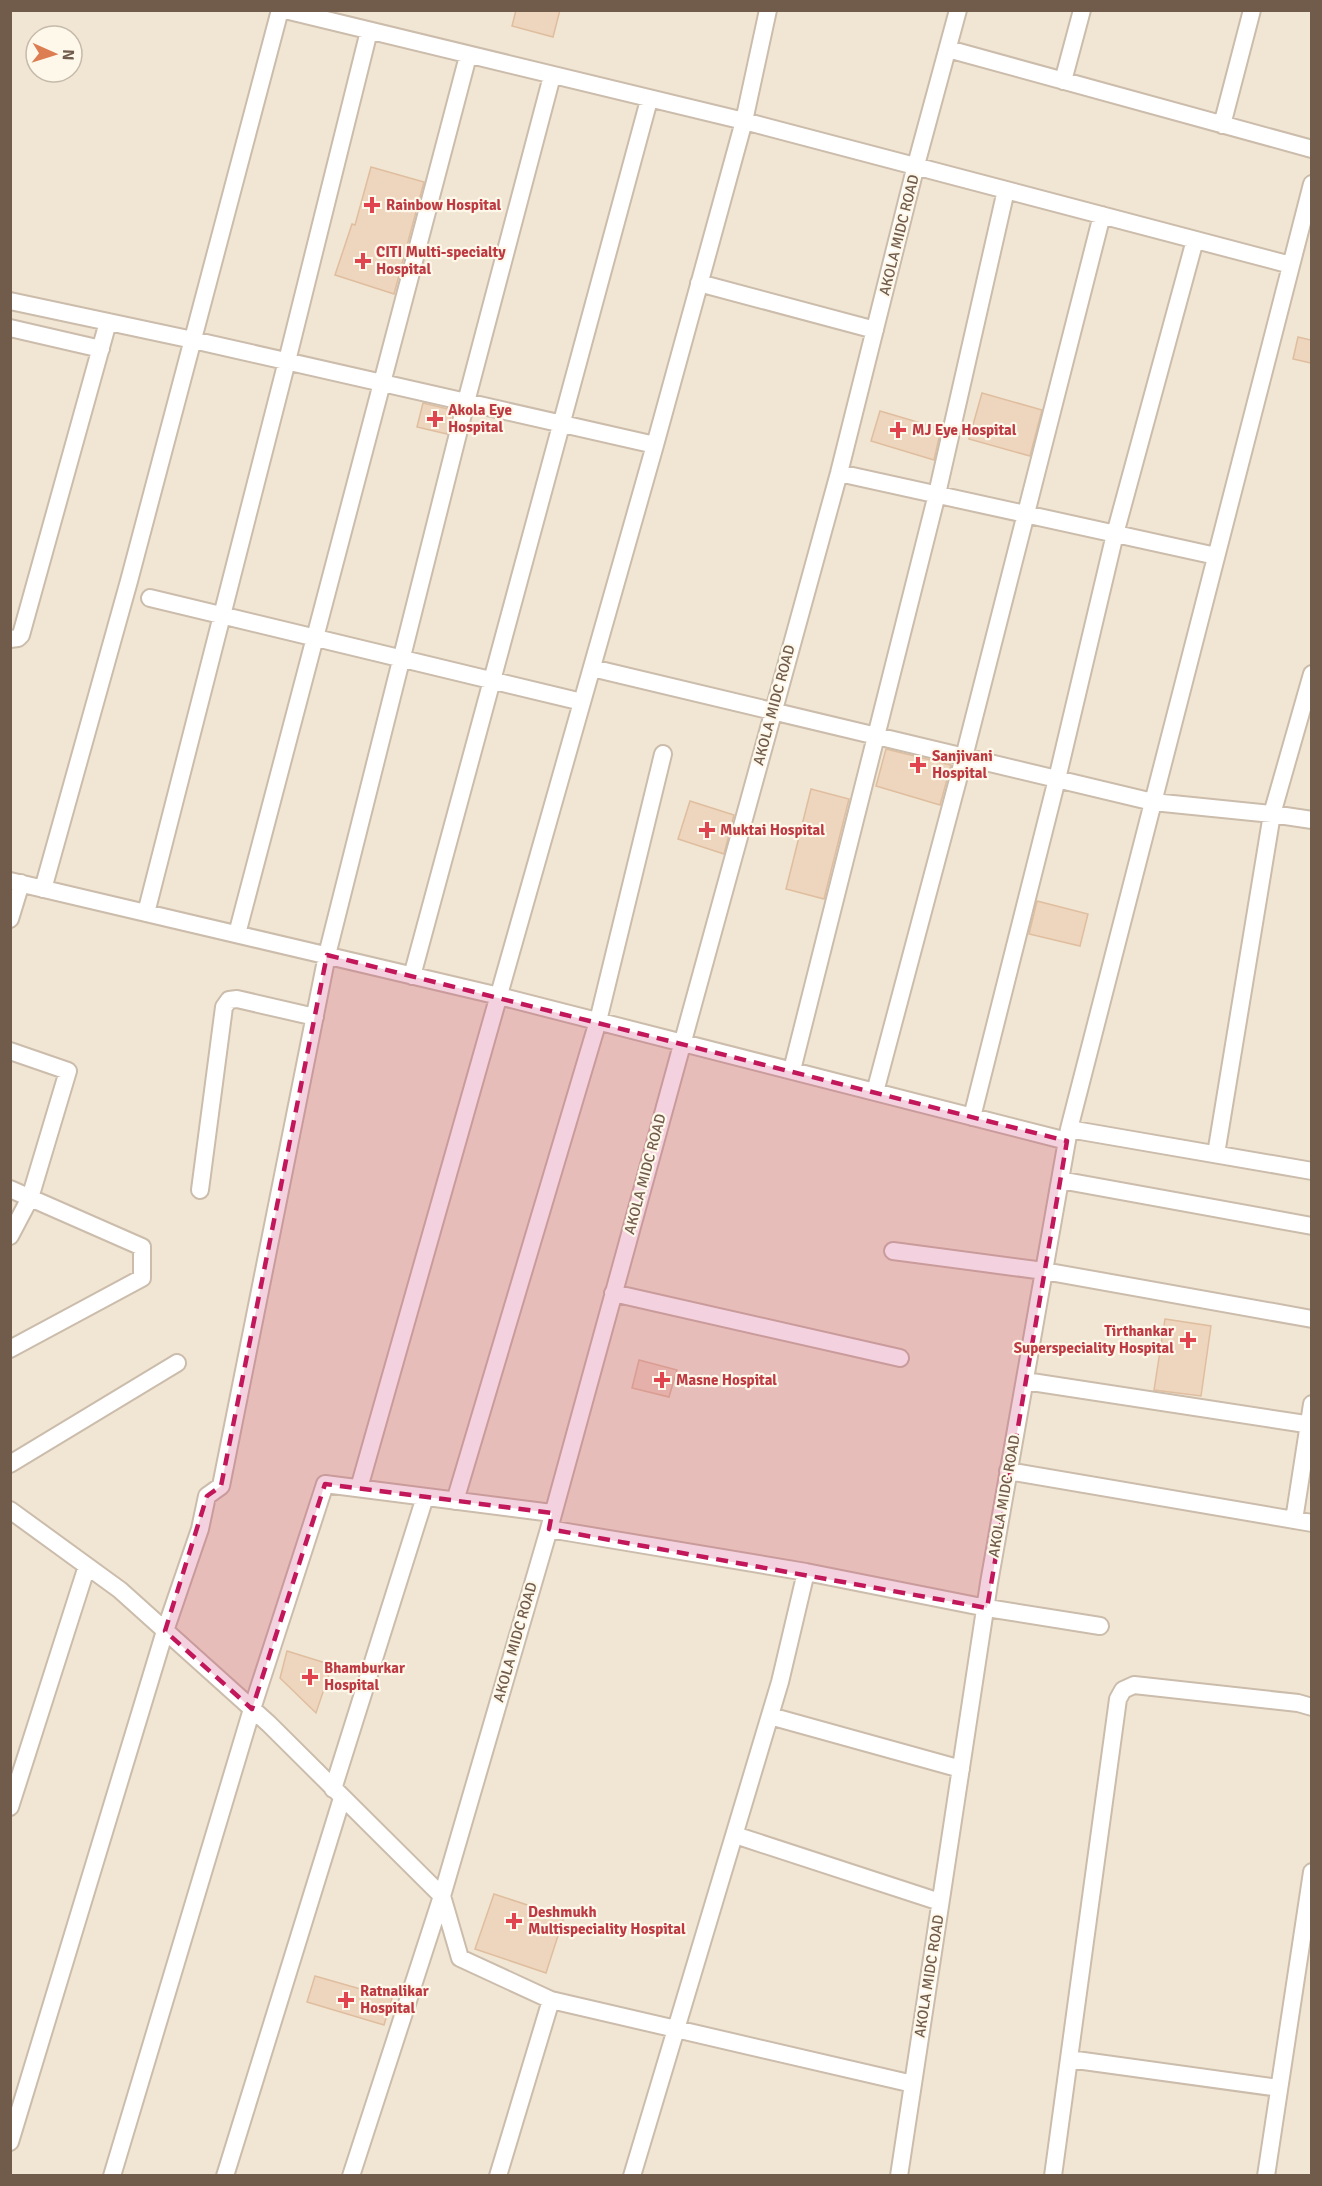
<svg xmlns="http://www.w3.org/2000/svg" width="1322" height="2186" font-family="Signika,sans-serif">
	<style>
		.residential { fill: #f1e6d3; fill-rule: evenodd }
		.building { fill: #eed5be; stroke: #dfbe9f; stroke-width: 1.5 }
		.lines { fill: none; stroke-linecap: round; stroke-linejoin: round }
		.minor-casing { stroke: #cbbcab; stroke-width: 20 }
		.minor { stroke: #fff; stroke-width: 16 }
		.marked { fill: #c2185b; fill-opacity: 0.2; stroke: #c2185b; stroke-width: 4.5; stroke-dasharray: 12 8; stroke-linejoin: round }
		.health-dot { fill: #e0444e; stroke: #fef8ea; stroke-width: 2 }
		.labels { text-anchor: middle; stroke-width: 4.5; stroke-linejoin: round; paint-order: stroke }
		.health-label { font-size: 15px; font-weight: bold; fill: #be3a42; stroke: #fef8ea; text-anchor: start }
		.street-label { font-size: 15px; fill: #715c4c; stroke: #fef8ea }
	</style>
	<rect width="100%" height="100%" fill="#faf4e4"/>
	<!-- residential -->
	<path class="residential" d="M 11,11 L 1311,11 L 1311,2175 L 11,2175 ZM 36,36 L 72,36 L 72,72 L 36,72 Z"/>
	<!-- building -->
	<path class="building" d="M 516,10 L 560,10 L 553,37 L 512,26 Z
		M 371,167 L 424,182 L 394,294 L 335,275 L 352,224 L 355,225 Z
		M 1298,337 L 1311,340 L 1311,363 L 1293,359 Z
		M 982,393 L 1042,410 L 1030,456 L 969,439 Z
		M 423,403 L 452,410 L 447,434 L 417,427 Z
		M 880,411 L 941,429 L 934,460 L 871,441 Z
		M 886,749 L 951,765 L 940,805 L 876,786 Z
		M 811,789 L 849,799 L 824,899 L 786,889 Z
		M 690,801 L 734,815 L 724,854 L 678,839 Z
		M 1037,901 L 1088,914 L 1080,946 L 1029,934 Z
		M 1165,1319 L 1211,1326 L 1201,1396 L 1154,1390 Z
		M 639,1360 L 677,1370 L 669,1397 L 632,1388 Z
		M 287,1651 L 332,1665 L 316,1713 L 280,1678 Z
		M 494,1894 L 564,1917 L 546,1973 L 475,1949 Z
		M 315,1976 L 392,1998 L 384,2025 L 307,2002 Z"/>
	<g class="lines">
		<defs>
			<path id="minor" d="M 285,10 L 744,121 L 1291,265
				M 948,49 L 1312,149
				M 1063,81 L 1082,10
				M 1222,125 L 1252,10
				M 699,283 L 875,330
				M 10,301 L 193,340 L 655,445
				M 10,328 L 101,349
				M 839,473 L 1216,556
				M 150,598 L 582,702
				M 10,639 L 18,638 L 21,635 L 108,322
				M 592,668 L 1153,802 L 1272,814 L 1312,674
				M 10,881 L 499,996 L 1067,1141
				M 43,889 L 129,581 L 280,10
				M 146,913 L 287,361 L 369,31
				M 10,919 L 21,883
				M 237,934 L 468,56
				M 412,976 L 649,100
				M 10,1051 L 68,1071 L 30,1198 L 10,1236
				M 792,1070 L 937,494 L 1006,190
				M 875,1092 L 964,757 L 1102,215
				M 972,1117 L 1057,779 L 1115,534 L 1195,240
				M 1069,1129 L 1312,1171
				M 1216,1154 L 1272,814 L 1312,820
				M 1060,1180 L 1312,1226
				M 10,1189 L 142,1247 L 142,1278 L 10,1349
				M 200,1190 L 224,1007 L 229,1000 L 237,999 L 315,1017
				M 893,1251 L 1044,1271 L 1312,1319
				M 613,1293 L 900,1358
				M 1025,1381 L 1312,1425
				M 10,1464 L 177,1363
				M 1008,1471 L 1312,1523
				M 359,1488 L 655,445 L 744,121 L 768,10
				M 455,1501 L 598,1021 L 663,754
				M 10,1510 L 120,1590 L 269,1724 L 442,1896 L 460,1958 L 551,2000 L 913,2084
				M 1294,1520 L 1312,1404
				M 549,1529 L 806,1572 L 987,1608 L 1100,1626
				M 770,1716 L 961,1769
				M 333,1789 L 425,1497
				M 10,1807 L 87,1566
				M 735,1835 L 940,1902
				M 1069,2059 L 1279,2088
				M 10,2142 L 165,1631 L 200,1529 L 207,1496 L 221,1486 L 327,955 L 466,402 L 552,76
				M 112,2176 L 252,1709 L 325,1484 L 552,1513
				M 225,2176 L 342,1798
				M 351,2176 L 442,1896 L 549,1529 L 839,473 L 916,165 L 958,10
				M 498,2176 L 551,2000
				M 632,2176 L 780,1682 L 806,1572
				M 899,2176 L 989,1583 L 1069,1129 L 1312,184
				M 1053,2176 L 1118,1699 L 1123,1690 L 1134,1685 L 1298,1703 L 1312,1707
				M 1266,2176 L 1312,1872"/>
		</defs>
		<!-- minor casing -->
		<use href="#minor" class="minor-casing"/>
		<!-- minor -->
		<use href="#minor" class="minor"/>
	</g>
	<!-- marked area -->
	<path class="marked" d="M 327,955 L 1067,1141 L 987,1608 L 549,1529 L 552,1513 L 325,1484 L 252,1709 L 165,1631 L 207,1496 L 221,1486 Z"/>
	<!-- markers -->
	<g class="health-dot">
		<path d="M369 196h6v6h6v6h-6v6h-6v-6h-6v-6h6z"/>
		<path d="M360 252h6v6h6v6h-6v6h-6v-6h-6v-6h6z"/>
		<path d="M432 410h6v6h6v6h-6v6h-6v-6h-6v-6h6z"/>
		<path d="M895 421h6v6h6v6h-6v6h-6v-6h-6v-6h6z"/>
		<path d="M915 756h6v6h6v6h-6v6h-6v-6h-6v-6h6z"/>
		<path d="M704 821h6v6h6v6h-6v6h-6v-6h-6v-6h6z"/>
		<path d="M1185 1331h6v6h6v6h-6v6h-6v-6h-6v-6h6z"/>
		<path d="M659 1371h6v6h6v6h-6v6h-6v-6h-6v-6h6z"/>
		<path d="M307 1668h6v6h6v6h-6v6h-6v-6h-6v-6h6z"/>
		<path d="M511 1912h6v6h6v6h-6v6h-6v-6h-6v-6h6z"/>
		<path d="M343 1991h6v6h6v6h-6v6h-6v-6h-6v-6h6z"/>
	</g>
	<g class="labels">
		<!-- health labels -->
		<g class="health-label">
			<text x="386" y="210">Rainbow Hospital</text>
			<text x="376" y="257">CITI Multi-specialty<tspan x="376" dy="17">Hospital</tspan></text>
			<text x="448" y="415">Akola Eye<tspan x="448" dy="17">Hospital</tspan></text>
			<text x="912" y="435">MJ Eye Hospital</text>
			<text x="932" y="761">Sanjivani<tspan x="932" dy="17">Hospital</tspan></text>
			<text x="720" y="835">Muktai Hospital</text>
			<text x="1174" y="1336" text-anchor="end">Tirthankar<tspan x="1174" dy="17">Superspeciality Hospital</tspan></text>
			<text x="676" y="1385">Masne Hospital</text>
			<text x="324" y="1673">Bhamburkar<tspan x="324" dy="17">Hospital</tspan></text>
			<text x="528" y="1917">Deshmukh<tspan x="528" dy="17">Multispeciality Hospital</tspan></text>
			<text x="360" y="1996">Ratnalikar<tspan x="360" dy="17">Hospital</tspan></text>
		</g>
		<!-- street labels -->
		<g class="street-label">
			<text transform="translate(899 235) rotate(-76)" y="5">AKOLA MIDC ROAD</text>
			<text transform="translate(774 705) rotate(-75)" y="5">AKOLA MIDC ROAD</text>
			<text transform="translate(645 1174) rotate(-75)" y="5">AKOLA MIDC ROAD</text>
			<text transform="translate(1004 1496) rotate(-80)" y="5">AKOLA MIDC ROAD</text>
			<text transform="translate(515 1642) rotate(-74)" y="5">AKOLA MIDC ROAD</text>
			<text transform="translate(929 1976) rotate(-81)" y="5">AKOLA MIDC ROAD</text>
		</g>
	</g>
	<!-- border -->
	<rect width="1322" height="2186" fill="none" stroke="#715c4c" stroke-width="24"/>
	<!-- north arrow -->
	<g transform="translate(54 54) rotate(93)"><circle r="28" fill="#fef8ea" stroke="#c6baab" stroke-width="1.5"/>
	<path d="M0-4.5L10 22L0 15L-10 22Z" fill="#dc7d52"/>
	<text y="-9" font-size="16" font-weight="bold" text-anchor="middle" fill="#715c4c">N</text>
	</g>
</svg>
